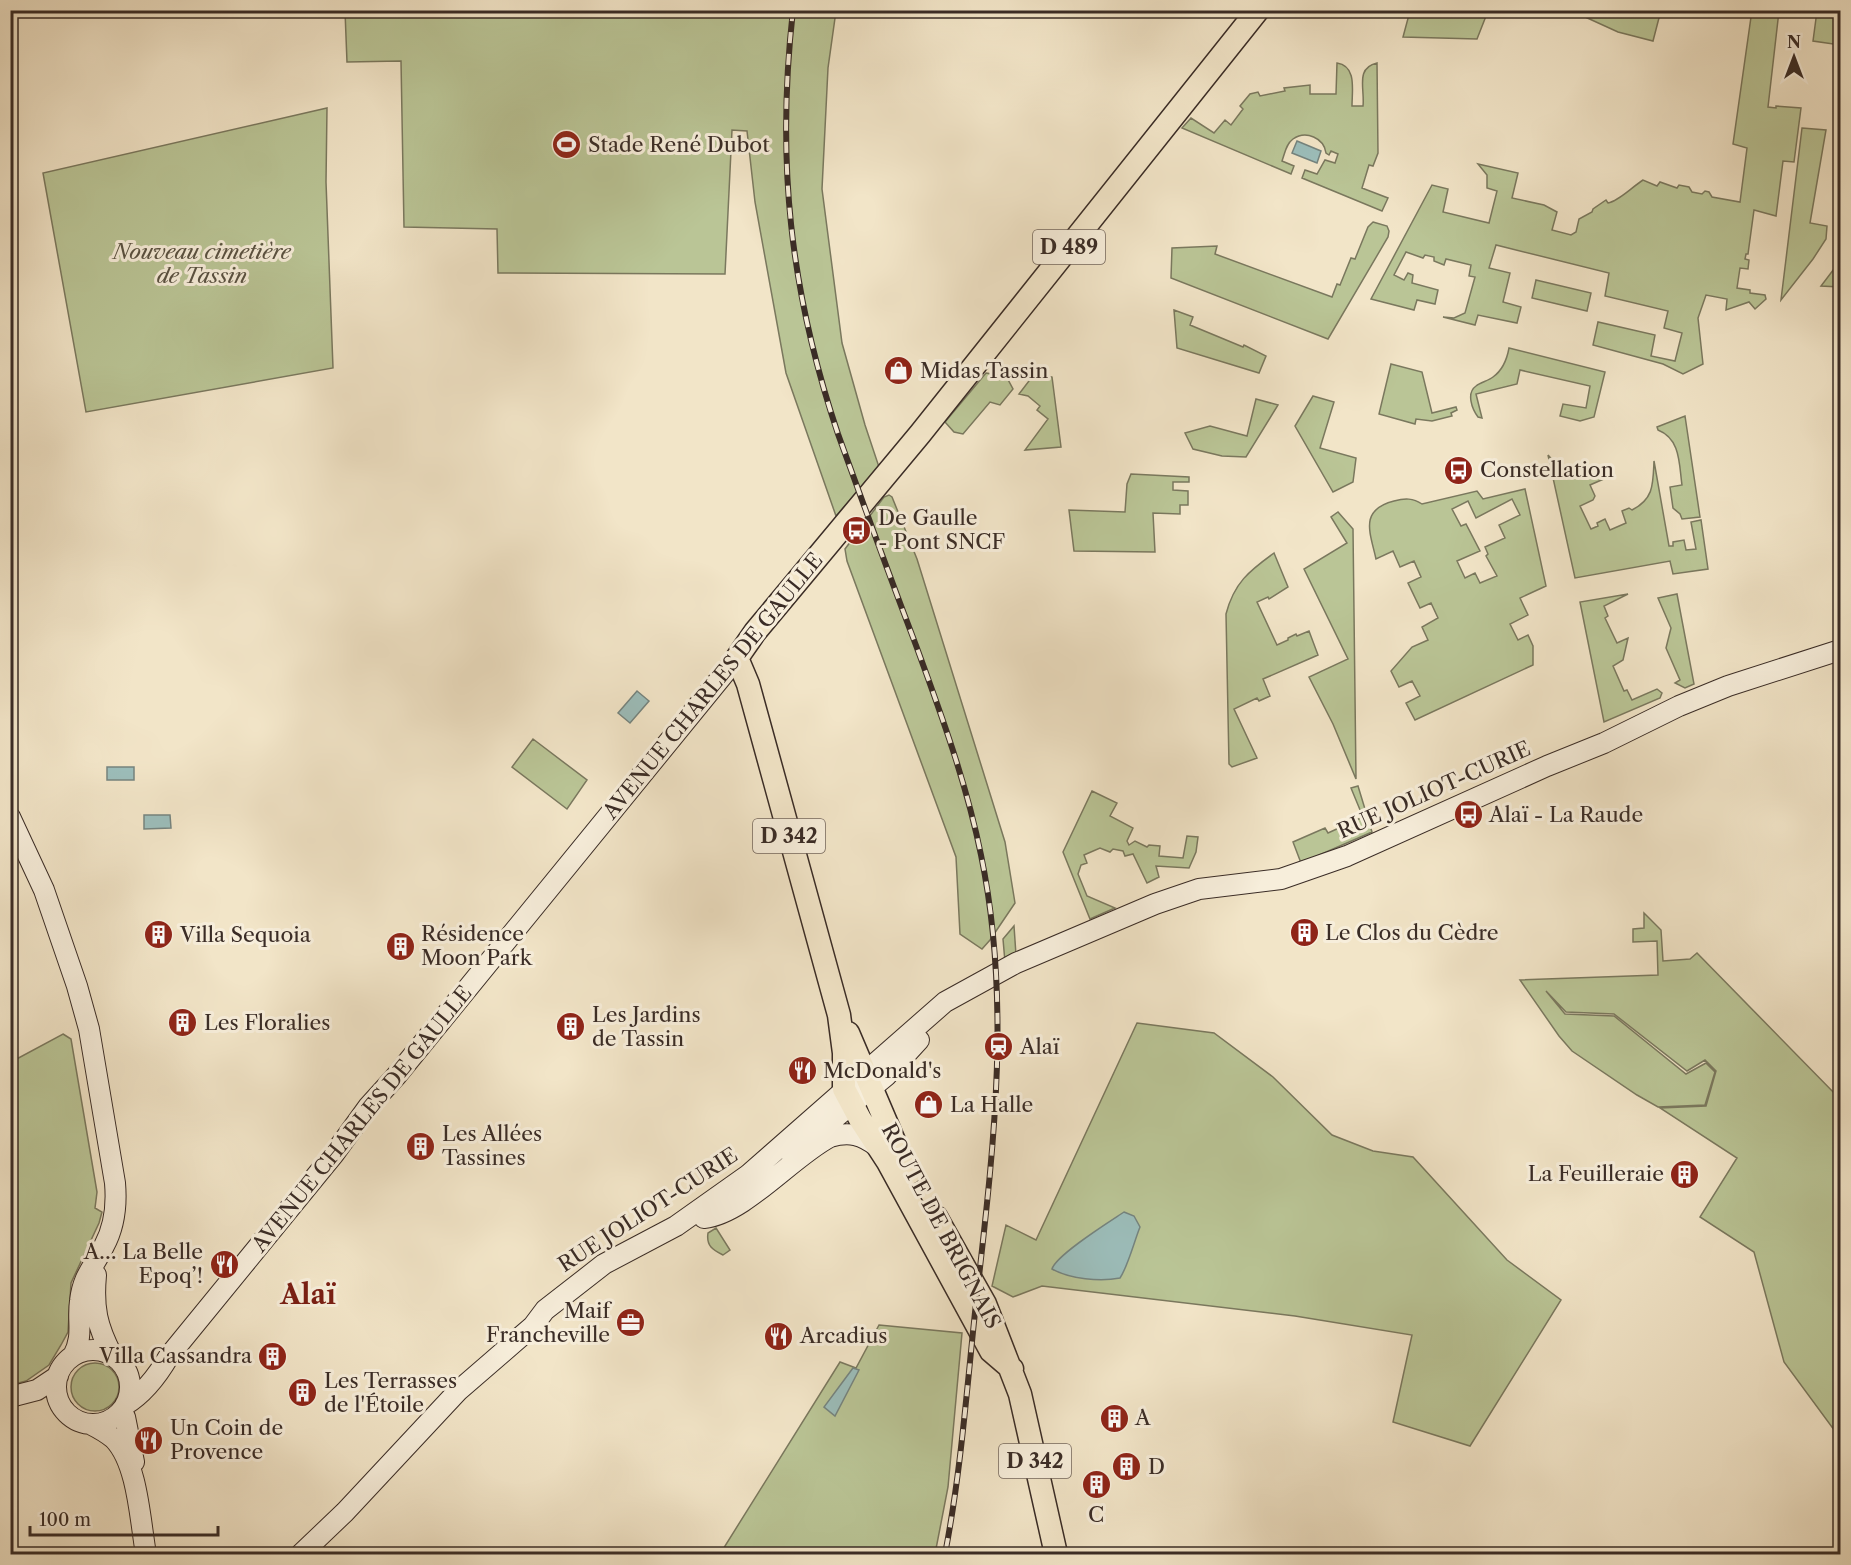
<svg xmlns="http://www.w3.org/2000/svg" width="1851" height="1565" font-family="'Libre Caslon Text',serif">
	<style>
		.green { fill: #bac596; stroke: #7a785e; stroke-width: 1.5; fill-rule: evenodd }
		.water { fill: #9cbebb; stroke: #75847f; stroke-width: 1.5 }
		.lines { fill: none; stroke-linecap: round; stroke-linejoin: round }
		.secondary-casing { stroke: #3a2c26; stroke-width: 22 }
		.primary-casing { stroke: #3a2c26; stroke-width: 25 }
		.secondary { stroke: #f7eedb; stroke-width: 20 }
		.primary { stroke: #f2e5c8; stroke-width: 22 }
		.rail-casing { stroke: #3a2c26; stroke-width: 6 }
		.rail { stroke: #f7eedb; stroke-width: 4; stroke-dasharray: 11; stroke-linecap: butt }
		.labels { text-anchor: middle; stroke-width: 6; stroke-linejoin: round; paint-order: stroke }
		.shield { fill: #f7eedb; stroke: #73665c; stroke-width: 1.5 }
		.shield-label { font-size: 20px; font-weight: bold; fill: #3a2c26 }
		.poi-label { font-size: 21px; fill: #3a2c26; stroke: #f7eedb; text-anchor: start }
		.park-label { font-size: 21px; font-style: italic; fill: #5a5242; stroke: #f7eedb }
		.street-label { font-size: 21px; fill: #3a2c26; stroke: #f7eedb }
		.district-label { font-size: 27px; font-weight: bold; fill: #7a1f14; stroke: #f7eedb }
	</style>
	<rect width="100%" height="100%" fill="#f2e5c8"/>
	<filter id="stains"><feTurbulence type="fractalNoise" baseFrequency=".00333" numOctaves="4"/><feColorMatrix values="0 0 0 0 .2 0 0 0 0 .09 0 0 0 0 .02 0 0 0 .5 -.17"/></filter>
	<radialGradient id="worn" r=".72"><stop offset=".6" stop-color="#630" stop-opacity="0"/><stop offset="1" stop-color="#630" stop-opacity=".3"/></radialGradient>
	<!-- green -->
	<path class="green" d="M 1752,10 L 1779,11 L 1768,107 L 1776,108 L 1776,106 L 1801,108 L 1794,162 L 1783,161 L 1776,216 L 1754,210 L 1748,254 L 1746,254 L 1745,259 L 1749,260 L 1748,269 L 1740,268 L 1737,288 L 1750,290 L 1750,293 L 1765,295 L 1766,299 L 1755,309 L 1749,302 L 1726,310 L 1727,299 L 1706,295 L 1698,318 L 1703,364 L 1683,374 L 1663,364 L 1593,345 L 1598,322 L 1655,335 L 1651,356 L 1675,361 L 1682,333 L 1664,328 L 1668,311 L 1605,296 L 1609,273 L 1496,245 L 1489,268 L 1510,273 L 1503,302 L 1521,307 L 1517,323 L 1478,315 L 1475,325 L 1443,317 L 1454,318 L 1465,313 L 1475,277 L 1469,276 L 1471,265 L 1446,259 L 1444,265 L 1434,261 L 1434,257 L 1425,255 L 1423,258 L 1406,252 L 1394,275 L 1404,280 L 1408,273 L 1413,275 L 1412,283 L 1438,290 L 1435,304 L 1417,300 L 1414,310 L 1371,299 L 1432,185 L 1448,189 L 1443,212 L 1489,223 L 1497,191 L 1487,188 L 1487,175 L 1478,164 L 1518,173 L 1512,198 L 1544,205 L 1557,212 L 1552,230 L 1571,235 L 1576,232 L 1579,219 L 1592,212 L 1593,209 L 1606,200 L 1608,203 C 1619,201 1632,187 1643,180 L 1657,186 L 1660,182 L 1677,188 L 1679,185 L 1689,187 L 1692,192 L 1702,194 L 1705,191 L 1709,192 L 1712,197 L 1740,202 L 1747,148 L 1733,144 Z
		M 345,11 L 836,11 L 828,68 L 822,189 L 842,343 L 865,425 L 879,467 L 836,516 L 786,373 L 755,202 L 747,131 L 732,130 L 725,274 L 498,273 L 497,229 L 404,227 L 401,61 L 347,62 Z
		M 1410,11 L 1410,10 L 1488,11 L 1477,39 L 1403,37 Z
		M 1572,11 L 1664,11 L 1660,14 L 1653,41 L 1618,32 Z
		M 1817,11 L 1840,11 L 1840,45 L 1813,41 Z
		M 1337,63 C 1357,66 1352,90 1352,106 L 1363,106 C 1365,89 1355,68 1377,63 L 1378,153 L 1373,166 L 1369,165 L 1362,188 L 1388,198 L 1382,211 L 1302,178 L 1305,170 L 1317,174 L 1325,160 L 1335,163 L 1338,154 L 1331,151 L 1329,155 L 1326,153 C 1324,138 1306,130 1293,139 C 1286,144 1285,153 1282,161 L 1294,166 L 1291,174 L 1182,128 L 1191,118 L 1214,133 L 1225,120 L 1231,125 L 1243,109 L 1240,106 L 1250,94 L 1258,92 L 1260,96 L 1285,91 L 1284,88 L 1310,85 L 1310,94 L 1336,94 Z
		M 327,108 L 326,182 L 333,368 L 86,412 L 43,173 Z
		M 1802,128 L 1826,130 L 1810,223 L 1827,226 L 1826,239 L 1813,259 L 1781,300 Z
		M 1373,222 L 1387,226 L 1389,231 L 1388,237 L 1328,339 L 1171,278 L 1172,248 L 1217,246 L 1215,254 L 1332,297 L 1337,284 L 1340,285 L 1351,258 L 1355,259 L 1368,227 Z
		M 1840,261 L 1840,287 L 1821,286 Z
		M 1536,280 L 1591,293 L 1587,311 L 1532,298 Z
		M 1174,310 L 1193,317 L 1190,325 L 1243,347 L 1244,345 L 1266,356 L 1259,373 L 1177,348 Z
		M 1509,348 L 1605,372 L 1594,417 L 1580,421 L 1560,416 L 1563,404 L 1586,408 L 1590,386 L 1520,370 L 1517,384 L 1476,394 L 1482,418 L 1478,417 C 1472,409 1466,393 1476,386 C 1481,382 1488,381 1493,377 C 1503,370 1507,359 1509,348 Z
		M 1391,364 L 1422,372 L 1432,413 L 1456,407 L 1457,410 L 1451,413 L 1452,416 L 1432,421 L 1416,419 L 1415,424 L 1379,414 Z
		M 986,373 L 1006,376 L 1013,389 L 1000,405 L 990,402 L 963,434 L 954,432 L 945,422 Z
		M 1035,373 L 1052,377 L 1061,447 L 1025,450 L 1048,419 L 1037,410 L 1040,406 L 1028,396 L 1019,394 Z
		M 1313,396 L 1334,402 L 1320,448 L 1356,458 L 1353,482 L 1333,492 L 1295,426 Z
		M 1256,399 L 1278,405 L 1246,457 L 1222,456 L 1193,449 L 1185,433 L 1210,426 L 1247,436 Z
		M 1685,416 L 1700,517 L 1682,519 L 1680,514 L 1673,508 L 1670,487 L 1682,485 C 1679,465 1681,439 1658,430 L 1657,427 Z
		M 1548,455 C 1558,467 1567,472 1583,469 L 1586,478 L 1604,472 L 1606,478 L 1590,485 L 1595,496 L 1593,500 L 1580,506 L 1591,529 L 1598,526 L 1597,523 L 1605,519 L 1610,530 L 1626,523 L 1622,511 L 1629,508 L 1632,510 C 1654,499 1653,484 1654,461 L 1669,546 L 1673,546 L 1673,542 L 1684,540 L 1686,550 L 1696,549 L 1691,522 L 1701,520 L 1708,569 L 1673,574 L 1670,561 L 1575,578 Z
		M 1131,474 L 1189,477 L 1189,482 L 1173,482 L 1173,490 L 1188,491 L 1188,505 L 1180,505 L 1180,514 L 1153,513 L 1155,552 L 1074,551 L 1069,510 L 1125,512 L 1127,484 Z
		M 1525,489 L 1546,586 L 1520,598 L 1528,615 L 1510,624 L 1518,640 L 1528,635 L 1533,646 L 1533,665 L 1415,720 L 1406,703 L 1420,696 L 1412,681 L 1399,687 L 1391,671 L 1412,647 L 1428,640 L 1422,627 L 1438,618 L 1431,603 L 1420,608 L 1408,583 L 1421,577 L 1414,561 L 1400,567 L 1393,551 L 1376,559 C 1370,532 1359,510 1394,501 C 1405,498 1413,498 1422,504 L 1477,491 L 1483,499 ZM 1512,499 L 1520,515 L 1499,525 L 1505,538 L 1485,547 L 1488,554 L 1486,556 L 1497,576 L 1480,583 L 1475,573 L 1465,578 L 1457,561 L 1480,551 L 1466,524 L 1461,526 L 1452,509 L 1468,501 L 1476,518 Z
		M 889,495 L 892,497 L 917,559 L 1005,842 L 1015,903 L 990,940 L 982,949 L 960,934 L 956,857 L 847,561 L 845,549 L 884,497 Z
		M 1338,512 L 1353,529 L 1356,779 L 1333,724 L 1309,677 L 1348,659 L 1304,569 L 1347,543 L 1331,517 Z
		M 1274,553 L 1288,587 L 1269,599 L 1268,597 L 1257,602 L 1277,645 L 1288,640 L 1288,638 L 1296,634 L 1297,636 L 1309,631 L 1318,655 L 1263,679 L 1270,696 L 1259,701 L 1257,698 L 1234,709 L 1257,758 L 1232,767 L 1229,764 L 1226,614 C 1234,583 1249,571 1274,553 Z
		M 1628,594 L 1604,606 L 1608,616 L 1605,618 L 1617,643 L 1628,638 L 1623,660 L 1613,666 L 1624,691 L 1627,690 L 1632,700 L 1657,689 L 1662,693 L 1660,698 L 1604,722 L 1580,602 Z
		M 1677,594 L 1694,684 L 1685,688 L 1675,683 L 1680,680 L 1666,648 L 1671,628 L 1658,598 Z
		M 533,739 L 587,780 L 567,809 L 512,767 Z
		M 1358,786 L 1372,832 L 1301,863 L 1293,842 L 1325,828 L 1328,833 L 1363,817 L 1351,788 Z
		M 1092,791 L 1117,803 L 1110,816 L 1133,828 L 1127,841 L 1129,845 L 1135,841 L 1147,847 L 1149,845 L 1160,846 L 1159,856 L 1183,858 L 1187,836 L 1198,837 L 1196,852 L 1189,868 L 1156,866 L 1159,877 L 1147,883 L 1133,854 L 1125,856 L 1123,851 L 1113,849 L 1110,852 L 1100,848 L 1084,855 L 1087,863 L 1081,865 L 1078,874 L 1087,896 L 1115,908 L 1090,919 L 1063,852 Z
		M 1644,913 L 1661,930 L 1663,961 L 1690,959 L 1697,953 L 1840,1099 L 1840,1438 L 1784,1362 L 1754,1252 L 1700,1217 L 1737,1158 L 1660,1108 L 1706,1106 L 1716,1071 L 1705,1060 L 1687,1071 L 1614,1014 L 1566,1012 L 1546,991 L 1565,1014 L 1614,1016 L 1686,1074 L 1706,1063 L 1715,1072 L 1705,1105 L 1658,1107 L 1637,1095 L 1572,1051 L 1559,1036 L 1520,980 L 1658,975 L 1657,941 L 1633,942 L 1633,929 L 1644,928 Z
		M 1014,926 L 1016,955 L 1005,962 L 1003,939 Z
		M 1137,1023 L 1214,1033 L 1273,1077 L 1332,1135 L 1373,1151 L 1413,1157 L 1507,1260 L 1561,1300 L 1470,1446 L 1393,1422 L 1412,1335 L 1295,1316 L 1042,1286 L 1013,1297 L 992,1286 L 1006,1225 L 1036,1240 Z
		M 63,1034 L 71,1039 L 97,1192 L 95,1208 L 102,1212 L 99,1223 L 71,1283 L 68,1332 L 61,1345 L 49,1365 L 26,1381 L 11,1385 L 11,1062 Z
		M 716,1228 L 730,1250 L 723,1255 C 713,1250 706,1246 708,1233 Z
		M 879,1325 L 962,1333 L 948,1487 L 935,1554 L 720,1554 L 840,1362 L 856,1368 Z
		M71 1387a24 24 0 1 1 48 0a24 24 0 1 1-48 0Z"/>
	<!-- water -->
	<path class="water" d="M 1297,141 L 1321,151 L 1317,163 L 1292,153 Z
		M 637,691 L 649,701 L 630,723 L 618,713 Z
		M 107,767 L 134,767 L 134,780 L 107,780 Z
		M 144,815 L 170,815 L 171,828 L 144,829 Z
		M 1124,1212 L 1134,1216 L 1140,1227 C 1134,1242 1128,1266 1120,1278 C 1100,1282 1070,1279 1052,1269 C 1056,1255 1109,1222 1124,1212 Z
		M 853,1368 L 859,1370 L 835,1416 L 824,1407 Z"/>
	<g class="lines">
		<defs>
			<path id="secondary" d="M 10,817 L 44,890 L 77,986 L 89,1029 L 115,1183 C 117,1206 115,1226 104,1246 C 94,1267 83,1275 80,1301 C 77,1322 84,1335 73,1356
				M 791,1154 L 886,1076 L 919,1040
				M 704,1218 C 744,1214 793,1156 830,1137 C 850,1131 862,1135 878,1147
				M 96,1275 C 93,1308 97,1326 112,1355
				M56 1387a37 37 0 1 1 74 0a37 37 0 1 1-74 0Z
				M 10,1397 L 37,1390 L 58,1376
				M 125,1405 C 145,1393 158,1375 169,1356 L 334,1154 L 368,1107 L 397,1075 L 737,658
				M 120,1412 L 125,1417 L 134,1462
				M 90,1424 C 98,1428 107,1433 114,1439 C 138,1464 140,1521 146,1554
				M 301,1554 L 345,1512 L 458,1391 L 533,1326 L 545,1310 L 604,1264 L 676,1226 L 748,1175 L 945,1002 L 1016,963 L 1155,904 L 1199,889 L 1281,879 L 1347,856 L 1547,766 L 1604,743 L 1679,706 L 1728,686 L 1840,650"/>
			<path id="primary" d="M 848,1033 L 900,1155 L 910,1173
				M 936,1217 L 985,1304 L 1020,1394 L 1056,1554
				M 1012,1369 L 991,1351 L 888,1162 L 860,1119 L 844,1089 L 844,1053 L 839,1015 L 748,684 L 737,658 L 755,632 L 920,434 L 1258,10"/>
		</defs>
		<!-- secondary casing -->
		<use href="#secondary" class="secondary-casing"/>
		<!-- primary casing -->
		<use href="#primary" class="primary-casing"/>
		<!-- secondary -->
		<use href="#secondary" class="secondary"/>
		<!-- primary -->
		<use href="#primary" class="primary"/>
		<defs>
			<path id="rail" d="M 793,10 C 776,161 790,291 838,434 C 863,503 888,572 914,640 C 940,711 966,781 981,855 C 1012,1005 993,1152 976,1303 C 967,1386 961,1472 945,1554"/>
		</defs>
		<!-- rail casing -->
		<use href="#rail" class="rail-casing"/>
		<!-- rail -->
		<use href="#rail" class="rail"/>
	</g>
	<!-- icons -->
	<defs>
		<symbol id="stadium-disc" viewBox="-11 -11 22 22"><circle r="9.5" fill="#8f2418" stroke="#f7eedb"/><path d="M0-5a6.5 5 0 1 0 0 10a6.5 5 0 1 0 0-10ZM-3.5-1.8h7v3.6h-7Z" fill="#fff"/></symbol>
		<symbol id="shop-disc" viewBox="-11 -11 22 22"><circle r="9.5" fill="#8f2418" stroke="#f7eedb"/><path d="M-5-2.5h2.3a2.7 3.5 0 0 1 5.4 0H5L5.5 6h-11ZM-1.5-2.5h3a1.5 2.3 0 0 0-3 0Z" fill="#fff"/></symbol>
		<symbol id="bus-disc" viewBox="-11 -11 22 22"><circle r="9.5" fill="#8f2418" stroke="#f7eedb"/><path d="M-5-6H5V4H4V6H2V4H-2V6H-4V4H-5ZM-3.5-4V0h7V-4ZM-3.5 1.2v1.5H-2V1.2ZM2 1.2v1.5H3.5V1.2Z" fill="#fff"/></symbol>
		<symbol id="building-disc" viewBox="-11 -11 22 22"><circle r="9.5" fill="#8f2418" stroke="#f7eedb"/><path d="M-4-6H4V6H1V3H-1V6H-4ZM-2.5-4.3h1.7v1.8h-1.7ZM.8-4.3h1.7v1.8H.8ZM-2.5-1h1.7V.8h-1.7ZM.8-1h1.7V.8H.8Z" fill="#fff"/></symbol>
		<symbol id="station-disc" viewBox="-11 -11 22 22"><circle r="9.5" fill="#8f2418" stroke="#f7eedb"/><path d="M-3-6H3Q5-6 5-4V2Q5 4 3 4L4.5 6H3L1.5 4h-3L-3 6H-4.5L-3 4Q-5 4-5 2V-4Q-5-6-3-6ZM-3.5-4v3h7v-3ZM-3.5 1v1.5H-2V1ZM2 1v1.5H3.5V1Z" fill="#fff"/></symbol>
		<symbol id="restaurant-disc" viewBox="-11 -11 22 22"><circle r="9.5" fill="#8f2418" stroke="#f7eedb"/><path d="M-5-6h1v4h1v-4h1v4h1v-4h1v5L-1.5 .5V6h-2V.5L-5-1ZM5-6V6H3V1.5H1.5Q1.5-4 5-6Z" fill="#fff"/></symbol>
		<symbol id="office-disc" viewBox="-11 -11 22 22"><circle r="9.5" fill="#8f2418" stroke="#f7eedb"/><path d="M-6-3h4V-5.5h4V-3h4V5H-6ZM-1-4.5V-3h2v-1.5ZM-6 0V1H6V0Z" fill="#fff"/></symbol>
	</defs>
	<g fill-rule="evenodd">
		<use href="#stadium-disc" x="550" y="128" width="33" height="33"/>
		<use href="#shop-disc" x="882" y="354" width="33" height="33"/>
		<use href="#bus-disc" x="1442" y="454" width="33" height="33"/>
		<use href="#bus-disc" x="840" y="514" width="33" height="33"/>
		<use href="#bus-disc" x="1452" y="798" width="33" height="33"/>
		<use href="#building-disc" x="1288" y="916" width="33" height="33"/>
		<use href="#building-disc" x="142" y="918" width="33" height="33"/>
		<use href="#building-disc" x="384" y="930" width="33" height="33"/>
		<use href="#building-disc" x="166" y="1006" width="33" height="33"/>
		<use href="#building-disc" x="554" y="1010" width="33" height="33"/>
		<use href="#station-disc" x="982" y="1030" width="33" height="33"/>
		<use href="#restaurant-disc" x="786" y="1054" width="33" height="33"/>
		<use href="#shop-disc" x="912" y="1088" width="33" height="33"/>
		<use href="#building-disc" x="404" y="1130" width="33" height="33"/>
		<use href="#building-disc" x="1668" y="1158" width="33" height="33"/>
		<use href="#restaurant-disc" x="208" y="1248" width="33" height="33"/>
		<use href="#office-disc" x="614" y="1306" width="33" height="33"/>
		<use href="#restaurant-disc" x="762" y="1320" width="33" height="33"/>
		<use href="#building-disc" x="256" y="1340" width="33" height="33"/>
		<use href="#building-disc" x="286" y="1376" width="33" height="33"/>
		<use href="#building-disc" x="1098" y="1402" width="33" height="33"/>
		<use href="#restaurant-disc" x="132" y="1424" width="33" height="33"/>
		<use href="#building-disc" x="1110" y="1450" width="33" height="33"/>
		<use href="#building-disc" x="1080" y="1468" width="33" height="33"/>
	</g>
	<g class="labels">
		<!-- shield labels -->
		<g class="shield">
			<rect x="1033" y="230" width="72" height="34" rx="4.5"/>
			<rect x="753" y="819" width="72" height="34" rx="4.5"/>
			<rect x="999" y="1444" width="72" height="34" rx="4.5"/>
		</g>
		<g class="shield-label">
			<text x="1069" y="254">D 489</text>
			<text x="789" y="843">D 342</text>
			<text x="1035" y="1468">D 342</text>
		</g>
		<!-- poi labels -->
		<g class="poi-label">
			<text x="588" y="152">Stade René Dubot</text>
			<text x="920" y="378">Midas Tassin</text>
			<text x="1480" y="477">Constellation</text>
			<text x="878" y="525">De Gaulle<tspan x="878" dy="24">- Pont SNCF</tspan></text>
			<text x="1489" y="822">Alaï - La Raude</text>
			<text x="1325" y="940">Le Clos du Cèdre</text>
			<text x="421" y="941">Résidence<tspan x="421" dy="24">Moon Park</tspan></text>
			<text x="180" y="942">Villa Sequoia</text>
			<text x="592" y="1022">Les Jardins<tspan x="592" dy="24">de Tassin</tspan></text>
			<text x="204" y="1030">Les Floralies</text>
			<text x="1020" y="1054">Alaï</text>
			<text x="823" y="1078">McDonald's</text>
			<text x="950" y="1112">La Halle</text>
			<text x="442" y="1141">Les Allées<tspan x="442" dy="24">Tassines</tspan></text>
			<text x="1664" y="1181" text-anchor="end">La Feuilleraie</text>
			<text x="203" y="1259" text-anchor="end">A… La Belle<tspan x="203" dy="24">Epoq’!</tspan></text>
			<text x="610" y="1318" text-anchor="end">Maif<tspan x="610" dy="24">Francheville</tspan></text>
			<text x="800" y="1343">Arcadius</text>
			<text x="252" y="1363" text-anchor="end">Villa Cassandra</text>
			<text x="324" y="1388">Les Terrasses<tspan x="324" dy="24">de l'Étoile</tspan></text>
			<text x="1135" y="1425">A</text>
			<text x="170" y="1435">Un Coin de<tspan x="170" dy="24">Provence</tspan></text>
			<text x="1148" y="1474">D</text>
			<text x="1096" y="1522" text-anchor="middle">C</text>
		</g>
		<!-- park labels -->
		<g class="park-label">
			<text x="202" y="259">Nouveau cimetière<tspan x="202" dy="24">de Tassin</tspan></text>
		</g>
		<!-- street labels -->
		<g class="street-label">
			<text transform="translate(713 686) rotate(-51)" y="7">AVENUE CHARLES DE GAULLE</text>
			<text transform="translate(1434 790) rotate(-24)" y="7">RUE JOLIOT-CURIE</text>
			<text transform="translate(362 1119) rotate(-51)" y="7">AVENUE CHARLES DE GAULLE</text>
			<text transform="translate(648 1210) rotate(-33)" y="7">RUE JOLIOT-CURIE</text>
			<text transform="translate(941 1226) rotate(62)" y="7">ROUTE DE BRIGNAIS</text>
		</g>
		<!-- district labels -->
		<g class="district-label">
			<text x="308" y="1304">Alaï</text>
		</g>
	</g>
	<!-- margin -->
	<rect width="1851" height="1565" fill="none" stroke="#f2e5c8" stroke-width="36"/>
	<rect x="12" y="12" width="1827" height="1541" fill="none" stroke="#3a2c26" stroke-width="3"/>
	<rect x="18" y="18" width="1815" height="1529" fill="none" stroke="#3a2c26" stroke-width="1.5"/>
	<!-- north arrow -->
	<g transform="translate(1794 57)" stroke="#f7eedb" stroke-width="4.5" paint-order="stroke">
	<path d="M0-4.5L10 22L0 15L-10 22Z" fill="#3a2c26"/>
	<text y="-9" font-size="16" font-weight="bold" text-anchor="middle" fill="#3a2c26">N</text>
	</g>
	<!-- scale -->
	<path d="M30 1526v9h188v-9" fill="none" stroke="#3a2c26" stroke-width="3"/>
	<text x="39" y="1526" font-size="18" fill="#3a2c26" stroke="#f7eedb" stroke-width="4.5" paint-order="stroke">100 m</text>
	<rect width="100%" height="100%" filter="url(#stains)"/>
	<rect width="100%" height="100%" fill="url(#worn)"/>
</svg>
